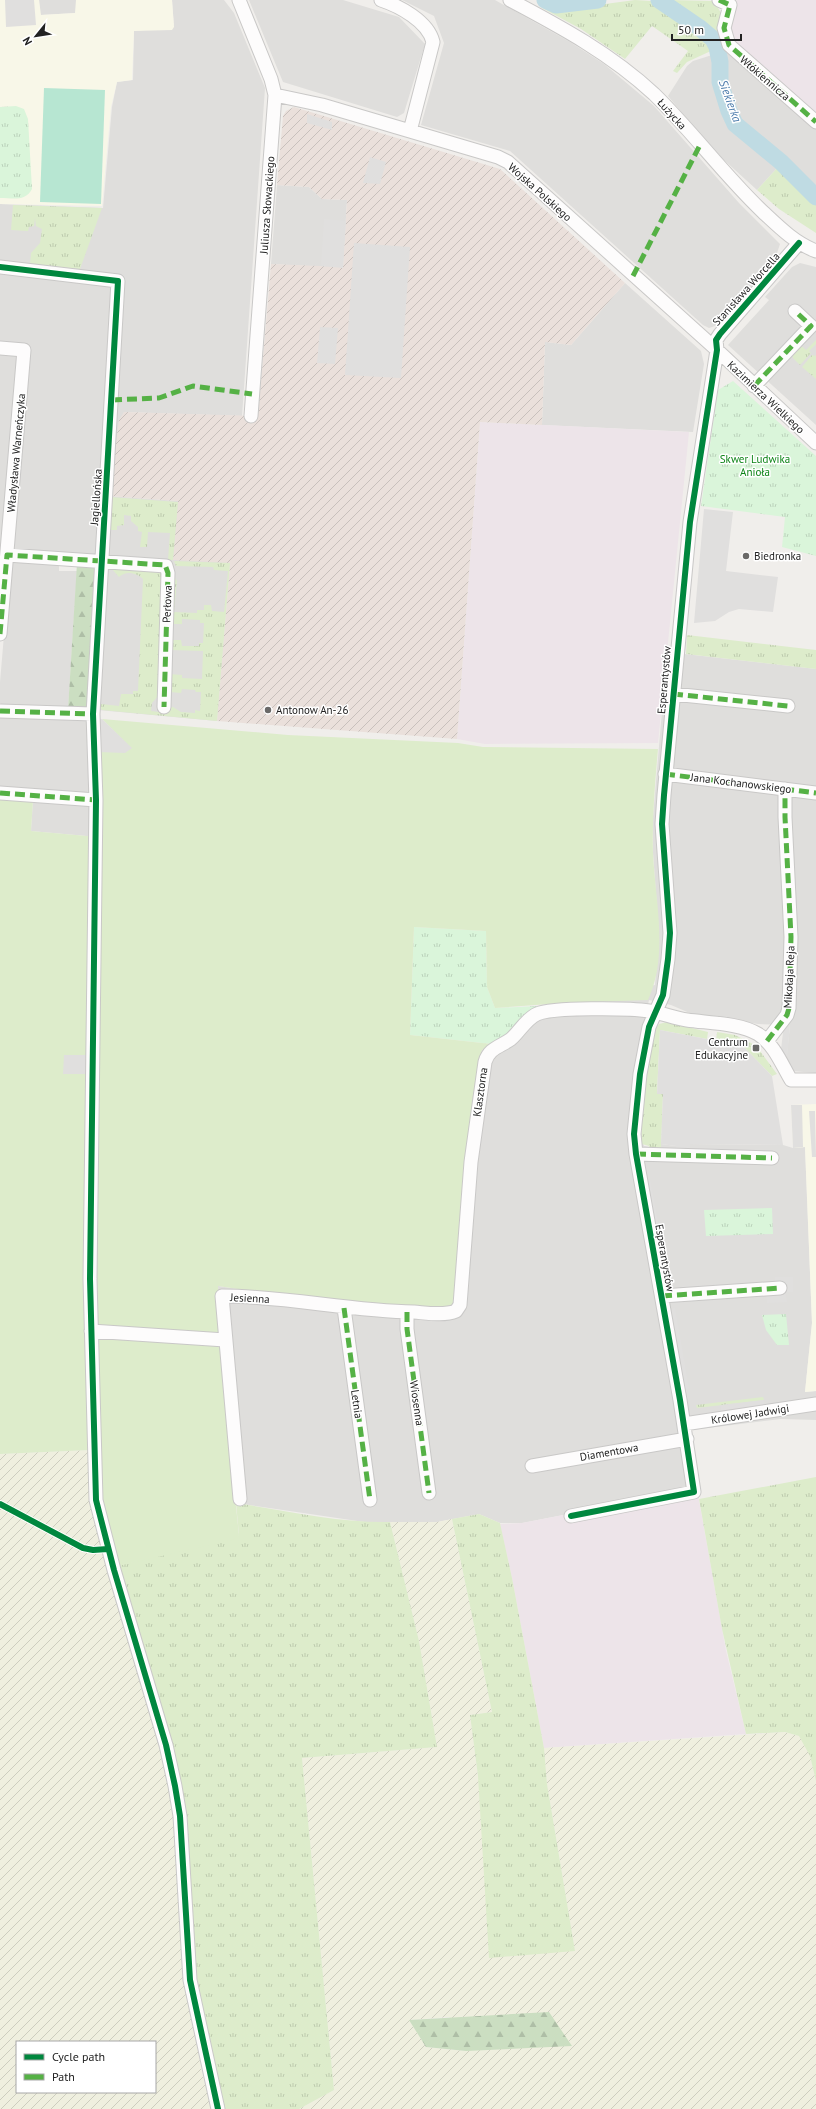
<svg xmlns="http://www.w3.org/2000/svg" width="816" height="2109" font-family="'PT Sans',sans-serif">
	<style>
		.residential { fill: #dfdedc }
		.industrial { fill: #ede4e9 }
		.education { fill: #f8f7e8 }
		.military { fill: url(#military-furrows) }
		.farmland { fill: url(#farmland-furrows); fill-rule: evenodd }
		.grass { fill: url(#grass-tufts) }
		.forest { fill: url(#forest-firs) }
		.park { fill: url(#park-tufts) }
		.garden { fill: #ddeccb }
		.pitch { fill: #b7e6d2 }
		.parking { fill: #e0dfde }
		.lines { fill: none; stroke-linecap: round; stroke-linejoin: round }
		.river { stroke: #bfdbe3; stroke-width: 17 }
		.minor-casing { stroke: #c9c8c7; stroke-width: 15 }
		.minor { stroke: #fdfcfc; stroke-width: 13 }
		.quiet { stroke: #55b145; stroke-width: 5; stroke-dasharray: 10 5; stroke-linecap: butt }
		.cycleway-casing { stroke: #fff; stroke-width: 8 }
		.cycleway { stroke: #00873e; stroke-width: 6 }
		.poi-dot { fill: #6a6968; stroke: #fff; stroke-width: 1.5 }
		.labels { text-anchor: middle; stroke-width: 3; stroke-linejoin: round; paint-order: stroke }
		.street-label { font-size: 11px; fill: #222; stroke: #fff }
		.park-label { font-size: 11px; fill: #0c8416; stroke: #fff }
		.poi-label { font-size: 11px; fill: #222; stroke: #fff; text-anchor: start }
		.water-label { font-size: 12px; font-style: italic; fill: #4a7aab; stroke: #fff }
	</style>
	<defs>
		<pattern id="military-furrows" width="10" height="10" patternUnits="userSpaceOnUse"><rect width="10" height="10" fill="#eae0db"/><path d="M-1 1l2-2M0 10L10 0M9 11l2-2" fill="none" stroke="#c8c0bc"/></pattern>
		<pattern id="farmland-furrows" width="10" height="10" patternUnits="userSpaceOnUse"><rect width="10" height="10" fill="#efefdf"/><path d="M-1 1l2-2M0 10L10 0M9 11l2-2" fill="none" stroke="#cdcdbf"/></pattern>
		<pattern id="grass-tufts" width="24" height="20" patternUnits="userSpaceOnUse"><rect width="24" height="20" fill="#ddeccb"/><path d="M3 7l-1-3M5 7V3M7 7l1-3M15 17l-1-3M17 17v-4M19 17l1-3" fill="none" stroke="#bdcaae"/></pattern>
		<pattern id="forest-firs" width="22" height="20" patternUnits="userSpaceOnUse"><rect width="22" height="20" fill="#cbdec1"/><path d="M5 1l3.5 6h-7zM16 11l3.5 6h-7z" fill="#aebea6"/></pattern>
		<pattern id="park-tufts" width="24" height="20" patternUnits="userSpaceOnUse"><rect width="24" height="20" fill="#daf5da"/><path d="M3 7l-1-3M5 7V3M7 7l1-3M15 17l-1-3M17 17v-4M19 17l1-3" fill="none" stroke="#bbd2bb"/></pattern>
	</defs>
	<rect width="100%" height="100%" fill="#f0eeeb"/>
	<!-- residential -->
	<path class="residential" d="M 39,0 L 76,0 L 76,13 L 40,15 Z
		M 172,0 L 224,0 L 234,13 L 265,88 L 242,416 L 124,412 L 109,496 L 179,501 L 230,562 L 217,721 L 98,710 L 105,553 L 91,555 L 2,550 L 0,572 L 0,204 L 103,208 L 112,107 L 117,82 L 133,80 L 134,31 L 174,27 Z
		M 249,0 L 343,0 L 399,17 L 425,44 L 404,113 L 397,117 L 283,82 Z
		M 402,0 L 495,0 L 570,42 L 604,64 L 654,106 L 739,203 L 780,244 L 774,262 L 715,326 L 709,328 L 703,325 L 510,151 L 421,125 L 444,43 L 434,16 Z
		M 735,47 L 816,116 L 816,189 L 747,127 L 738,116 L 726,83 L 724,55 Z
		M 712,55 L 721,96 L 731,124 L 778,167 L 757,190 L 713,150 L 668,96 L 687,66 L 693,61 Z
		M 277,185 L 309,187 L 322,199 L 347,200 L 343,268 L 271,264 Z
		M 800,263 L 816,267 L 816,425 L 728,345 L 769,300 L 765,297 L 792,267 Z
		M 625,283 L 701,351 L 704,364 L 693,432 L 542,425 L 545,342 L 571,345 Z
		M 13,560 L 59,562 L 59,571 L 77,571 L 68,709 L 2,705 L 0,703 L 0,682 L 10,565 Z
		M 667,652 L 816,669 L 816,1075 L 815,1073 L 792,1071 L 786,1063 L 790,1025 L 758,1024 L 692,1014 L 671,1005 L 649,1000 L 632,1078 L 645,1084 L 641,1134 L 644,1146 L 661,1149 L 661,1144 L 676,1146 L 676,1149 L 690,1148 L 690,1144 L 783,1145 L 793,1148 L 805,1147 L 812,1323 L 805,1392 L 816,1391 L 816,1420 L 781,1419 L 692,1430 L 691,1433 L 697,1489 L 522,1523 L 500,1523 L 479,1514 L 437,1522 L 371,1523 L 236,1503 L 218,1286 L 339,1304 L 468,1149 L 478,1068 L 484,1048 L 511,1034 L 537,1006 L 563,1003 L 655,985 L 659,935 L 653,853 L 653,817 Z
		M 0,717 L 86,721 L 88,723 L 90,790 L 86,793 L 0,787 Z
		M 33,800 L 99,804 L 98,837 L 31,831 Z"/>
	<!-- industrial -->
	<path class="industrial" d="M 737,0 L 816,0 L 816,116 L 735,47 L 728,17 Z
		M 480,422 L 689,432 L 658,743 L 485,744 L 457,739 Z
		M 697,1489 L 726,1651 L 746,1734 L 544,1748 L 512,1578 L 500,1524 L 522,1523 Z"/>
	<!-- education -->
	<path class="education" d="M 0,0 L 39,0 L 41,15 L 75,13 L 76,0 L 172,0 L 174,27 L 172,30 L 134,31 L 132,80 L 117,82 L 111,107 L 102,206 L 0,204 Z
		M 816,1104 L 816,1391 L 805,1392 L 812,1323 L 805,1147 L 793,1148 L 791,1105 Z"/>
	<!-- military -->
	<path class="military" d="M 294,107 L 500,169 L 625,283 L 571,345 L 545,342 L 542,425 L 480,422 L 457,739 L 217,721 L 230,563 L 173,560 L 178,501 L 109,496 L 119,420 L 124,412 L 258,416 L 271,264 L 343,267 L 347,200 L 322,199 L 309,187 L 277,185 L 283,116 L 286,111 Z"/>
	<!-- farmland -->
	<path class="farmland" d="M 90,1450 L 173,1797 L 187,1989 L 202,2073 L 212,2109 L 0,2109 L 0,1454 ZM 17,2042 L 155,2042 L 155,2092 L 17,2092 Z
		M 452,1519 L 492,1712 L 470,1715 L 478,1776 L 575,1951 L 547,1784 L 544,1748 L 785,1732 L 799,1736 L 806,1745 L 810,1756 L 816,1781 L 816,2109 L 299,2109 L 334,2090 L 302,1758 L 437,1747 L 419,1641 L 390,1522 L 437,1522 ZM 449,2017 L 466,2051 L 426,2047 L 410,2020 Z"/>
	<!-- grass -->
	<path class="grass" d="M 635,0 L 651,1 L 664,6 L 701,32 L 713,50 L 687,62 L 677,73 L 673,71 L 688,51 L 652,26 L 625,59 L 581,29 L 542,8 L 547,6 L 560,10 Z
		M 668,0 L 714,1 L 721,13 L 723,42 L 706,27 Z
		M 778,167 L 816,202 L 816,233 L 779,209 L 757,190 Z
		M 13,205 L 102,208 L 80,269 L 30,264 L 31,253 L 40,243 L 42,229 L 36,226 L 35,218 L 34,226 L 29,227 L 28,231 L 11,230 Z
		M 816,340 L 816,344 L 809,351 L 811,353 L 800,365 L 793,358 L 792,353 L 799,344 L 806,350 Z
		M 812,355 L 815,356 L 816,355 L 816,379 L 802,367 Z
		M 110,497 L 178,502 L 173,560 L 168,560 L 170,533 L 148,532 L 147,547 L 140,547 L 142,532 L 138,531 L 138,527 L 131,521 L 131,516 L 124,515 L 124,525 L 117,526 L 117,530 L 108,530 Z
		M 174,561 L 230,563 L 217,721 L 102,710 L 100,708 L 98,690 L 101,690 L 101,704 L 119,706 L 121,694 L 133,694 L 133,691 L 138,691 L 143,579 C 137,573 126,570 119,577 L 112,569 L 105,571 L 109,578 L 104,580 L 105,570 L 110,567 L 160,569 L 164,573 L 159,695 L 152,703 L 151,711 L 167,713 L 168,708 L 173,707 L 181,712 L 195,713 L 195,710 L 200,711 L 201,692 L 196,692 L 195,690 L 182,689 L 181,693 L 170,692 L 169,674 L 182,675 L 182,678 L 202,679 L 203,651 L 171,650 L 172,640 L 181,640 L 182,646 L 199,646 L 199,643 L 203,643 L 204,623 L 200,623 L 200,620 L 182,619 L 182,624 L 173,624 L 174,576 L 177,581 L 174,612 L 197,613 L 197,610 L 204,610 L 204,605 L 211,605 L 212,611 L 224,612 L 228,571 L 214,570 L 213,567 L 176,566 Z
		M 687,635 L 816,650 L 816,669 L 686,654 Z
		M 667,1022 L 708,1032 L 707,1039 L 660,1030 L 657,1093 L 663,1094 L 661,1149 L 649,1149 L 649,1146 L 642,1144 C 639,1105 648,1066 656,1028 L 659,1024 Z
		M 717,1032 L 735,1035 L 753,1044 L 751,1046 L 758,1052 L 760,1051 L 777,1074 L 772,1076 L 743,1046 L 716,1041 Z
		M 763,1397 L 764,1400 L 697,1408 L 696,1405 Z
		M 816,1477 L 816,1781 L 810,1756 L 799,1736 L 785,1732 L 746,1734 L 722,1629 L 699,1499 Z
		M 236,1503 C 287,1511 339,1523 390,1522 L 419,1641 L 437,1747 L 302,1758 L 334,2090 L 299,2109 L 223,2109 L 191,1960 L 170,1776 L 109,1568 L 239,1535 Z
		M 479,1514 L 500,1523 L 512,1578 L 544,1748 L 547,1784 L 575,1951 L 489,1958 L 478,1776 L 470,1715 L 492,1712 L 452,1519 Z"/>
	<!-- forest -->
	<path class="forest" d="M 77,563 L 94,567 L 95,569 L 87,708 L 68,709 Z
		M 549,2012 L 572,2046 L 466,2051 L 426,2047 L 409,2020 Z"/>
	<!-- park -->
	<path class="park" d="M 16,106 L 24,109 L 28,119 L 32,189 C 25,202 13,198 0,198 L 0,107 Z
		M 733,381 L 816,456 L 816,556 L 782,547 L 785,517 L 701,506 L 718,390 Z
		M 414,927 L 486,931 L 487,987 L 495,1008 L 537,1006 L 511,1034 L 491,1044 L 410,1035 Z
		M 772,1208 L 773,1234 L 706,1236 L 704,1210 Z
		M 786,1314 L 789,1345 L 777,1345 L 766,1330 L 762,1315 Z"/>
	<!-- garden -->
	<path class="garden" d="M 102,719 L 288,735 L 458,743 L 483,747 L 658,749 C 655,783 652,818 653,852 C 655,901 669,955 648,1000 L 563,1003 L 495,1008 L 487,987 L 486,931 L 414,927 L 410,1035 L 491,1044 L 482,1050 L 478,1068 L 453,1304 L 438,1310 L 339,1304 L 218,1286 L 228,1431 L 239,1535 L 232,1540 L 109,1568 L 90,1450 L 0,1454 L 0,797 L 33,800 L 31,831 L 98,837 L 98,752 L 131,748 Z"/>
	<!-- pitch -->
	<path class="pitch" d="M 44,88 L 105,90 L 101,204 L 40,202 Z"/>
	<!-- parking -->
	<path class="parking" d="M 5,0 L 34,0 L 36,25 L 6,27 Z
		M 307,114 L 332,122 L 332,130 L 307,123 Z
		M 370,157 L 386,162 L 380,184 L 363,183 Z
		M 324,219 L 346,221 L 343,268 L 321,266 Z
		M 354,243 L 410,247 L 401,378 L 345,375 Z
		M 320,327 L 338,328 L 335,364 L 317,363 Z
		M 704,509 L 733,512 L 726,571 L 778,577 L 773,612 L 739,609 L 729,612 L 715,621 L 694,623 Z
		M 102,719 L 132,748 L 125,753 L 98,752 L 98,720 Z
		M 784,1024 L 790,1025 L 787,1059 L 780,1058 Z
		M 660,1030 L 743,1046 L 772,1076 L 783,1145 L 690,1144 L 690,1149 L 676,1149 L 676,1146 L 661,1144 L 663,1094 L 657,1094 Z
		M 64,1055 L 89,1055 L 89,1074 L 63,1074 Z
		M 791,1105 L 802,1105 L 803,1147 L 793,1148 Z
		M 809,1111 L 815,1111 L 816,1157 L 812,1157 Z
		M 650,1180 L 668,1274 L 662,1276 L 645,1181 Z
		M 775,1277 L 793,1277 L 793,1292 L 785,1292 L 787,1302 L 767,1303 L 766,1288 L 682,1292 L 682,1286 L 770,1282 L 770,1285 L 775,1284 Z
		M 675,1308 L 689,1389 L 683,1390 L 669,1309 Z
		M 764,1400 L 765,1412 L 721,1419 L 721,1405 Z"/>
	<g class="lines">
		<!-- river -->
		<path class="river" d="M 545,0 L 556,5 L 598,0
			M 659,0 L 700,28 L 713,39 L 717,47 L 720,62 L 720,82 L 729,111 L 735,124 L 781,162 L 816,197"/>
		<defs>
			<path id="minor" d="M 239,0 L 271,79 L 275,95 L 251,416
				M 381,0 C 399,6 428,21 433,42 L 410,131
				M 510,0 C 561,27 611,54 654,94 C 692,131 724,175 763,212 C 779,227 795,243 816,251
				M 719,0 L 730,5 L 724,28 L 729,45 L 816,122
				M 275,95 L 322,105 L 498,157 L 508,162 L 717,350 L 816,443
				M 0,267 L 118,281 L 93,714 L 96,800 L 90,1279 L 96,1500 L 114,1570 L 166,1745 L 175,1786 L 180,1816 L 190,1980 L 218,2109
				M 0,348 L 24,350 L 0,634
				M 754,386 L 811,326 L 795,311
				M 7,555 L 166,566 L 168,573 L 164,707
				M 673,694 L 788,706
				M 0,711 L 93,714
				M 665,774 L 816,793
				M 0,793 L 96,800
				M 767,1041 L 787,1015 L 789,1008 L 791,937 L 785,817 L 785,789
				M 636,1154 L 772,1158
				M 662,1296 L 780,1288
				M 344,1308 L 370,1500
				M 407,1312 L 407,1329 L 429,1493
				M 91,1331 L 225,1340
				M 684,1424 L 816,1404
				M 532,1466 L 687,1439
				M 240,1499 L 222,1296 C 286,1296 349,1311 414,1312 C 427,1313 444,1316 456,1311 L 460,1305 L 471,1162 L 485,1062 C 489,1048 500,1047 511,1039 C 520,1031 526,1019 537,1014 C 552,1007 630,1008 649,1011 C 662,1013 674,1018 687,1020 C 708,1023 740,1023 758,1034 C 774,1044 782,1065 791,1080 L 816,1080
				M 571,1516 L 694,1492 L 680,1400 L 636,1154 L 634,1134 L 640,1074 L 649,1027 L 663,995 L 668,959 L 670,933 L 662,824 L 664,795 L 690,522 L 717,350 L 716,340 L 720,334 L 799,243"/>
		</defs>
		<!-- minor casing -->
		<use href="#minor" class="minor-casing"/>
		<!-- minor -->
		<use href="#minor" class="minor"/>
		<!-- quiet -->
		<path class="quiet" d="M 719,0 L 730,5 L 724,28 L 729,45 L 816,122
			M 633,276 L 700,145
			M 754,386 L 811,326 L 795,311
			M 112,400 L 159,398 L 193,386 L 252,394
			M 0,634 L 7,555 L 165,565 L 168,573 L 164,707
			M 673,694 L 788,706
			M 0,711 L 93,714
			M 665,774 L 816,793
			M 0,793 L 96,800 L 96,796
			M 767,1041 L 787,1015 L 789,1008 L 791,937 L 785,817 L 785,789
			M 636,1154 L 772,1158
			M 662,1296 L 780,1288
			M 344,1308 L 370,1500
			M 407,1312 L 407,1329 L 429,1493"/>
		<defs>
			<path id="cycleway" d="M 0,267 L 118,281 L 93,714 L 96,800 L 90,1279 L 96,1500 L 114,1570 L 166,1745 L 175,1786 L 180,1816 L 190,1980 L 218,2109
				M 0,1504 L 83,1548 L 93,1550 L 108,1549
				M 571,1516 L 694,1492 L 680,1400 L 636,1154 L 634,1134 L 640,1074 L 649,1027 L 663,995 L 668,959 L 670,933 L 662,824 L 664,795 L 690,522 L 717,350 L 716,340 L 720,334 L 799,243"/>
		</defs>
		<!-- cycleway casing -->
		<use href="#cycleway" class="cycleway-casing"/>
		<!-- cycleway -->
		<use href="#cycleway" class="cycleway"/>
	</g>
	<!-- markers -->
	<g class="poi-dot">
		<circle cx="746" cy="556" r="4"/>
		<circle cx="268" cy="710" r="4"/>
		<rect x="752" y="1044" width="8" height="8" rx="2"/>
	</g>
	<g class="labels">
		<!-- street labels -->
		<g class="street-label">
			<text transform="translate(765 78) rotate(41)" y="4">Włókiennicza</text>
			<text transform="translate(672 114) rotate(48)" y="4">Łużycka</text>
			<text transform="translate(540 192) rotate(42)" y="4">Wojska Polskiego</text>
			<text transform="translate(267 205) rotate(-86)" y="4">Juliusza Słowackiego</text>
			<text transform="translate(746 289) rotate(-48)" y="4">Stanisława Worcella</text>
			<text transform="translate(766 397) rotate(43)" y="4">Kazimierza Wielkiego</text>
			<text transform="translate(16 453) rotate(-85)" y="4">Władysława Warneńczyka</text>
			<text transform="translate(96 497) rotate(-86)" y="4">Jagiellońska</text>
			<text transform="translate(167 604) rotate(-88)" y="4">Perłowa</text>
			<text transform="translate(664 680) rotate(-85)" y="4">Esperantystów</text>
			<text transform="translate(741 783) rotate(7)" y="4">Jana Kochanowskiego</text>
			<text transform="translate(789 977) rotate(-87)" y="4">Mikołaja Reja</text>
			<text transform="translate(480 1092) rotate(-82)" y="4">Klasztorna</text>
			<text transform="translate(665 1258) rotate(80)" y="4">Esperantystów</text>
			<text transform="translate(250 1298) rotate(3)" y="4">Jesienna</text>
			<text transform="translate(417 1403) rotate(82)" y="4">Wiosenna</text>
			<text transform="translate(357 1404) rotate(82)" y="4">Letnia</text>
			<text transform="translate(750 1414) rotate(-9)" y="4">Królowej Jadwigi</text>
			<text transform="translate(609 1452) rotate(-10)" y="4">Diamentowa</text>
		</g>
		<!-- park labels -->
		<g class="park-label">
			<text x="755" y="463">Skwer Ludwika<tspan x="755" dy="13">Anioła</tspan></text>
		</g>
		<!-- poi labels -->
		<g class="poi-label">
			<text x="754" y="560">Biedronka</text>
			<text x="276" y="714">Antonow An-26</text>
			<text x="748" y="1046" text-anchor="end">Centrum<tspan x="748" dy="13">Edukacyjne</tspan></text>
		</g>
		<!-- water labels -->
		<g class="water-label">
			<text transform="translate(730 101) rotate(70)" y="4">Siekierka</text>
		</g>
	</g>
	<!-- legend -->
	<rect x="16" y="2041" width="140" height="52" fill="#ffffff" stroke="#a7a7a7"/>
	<rect x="24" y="2054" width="20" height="6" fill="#00873e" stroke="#a7a7a7"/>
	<text x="52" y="2061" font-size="12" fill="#222222">Cycle path</text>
	<rect x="24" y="2074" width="20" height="6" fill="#55b145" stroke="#a7a7a7"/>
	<text x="52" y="2081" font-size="12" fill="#222222">Path</text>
	<!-- north arrow -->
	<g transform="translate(36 36) rotate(240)" stroke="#ffffff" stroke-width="3" paint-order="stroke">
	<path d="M0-3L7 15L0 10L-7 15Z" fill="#222222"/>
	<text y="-6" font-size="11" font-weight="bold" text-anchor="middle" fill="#222222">N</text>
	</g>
	<!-- scale -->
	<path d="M672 34v6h69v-6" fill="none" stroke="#222222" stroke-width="2"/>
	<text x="678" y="34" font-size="12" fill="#222222" stroke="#ffffff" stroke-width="3" paint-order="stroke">50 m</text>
</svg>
